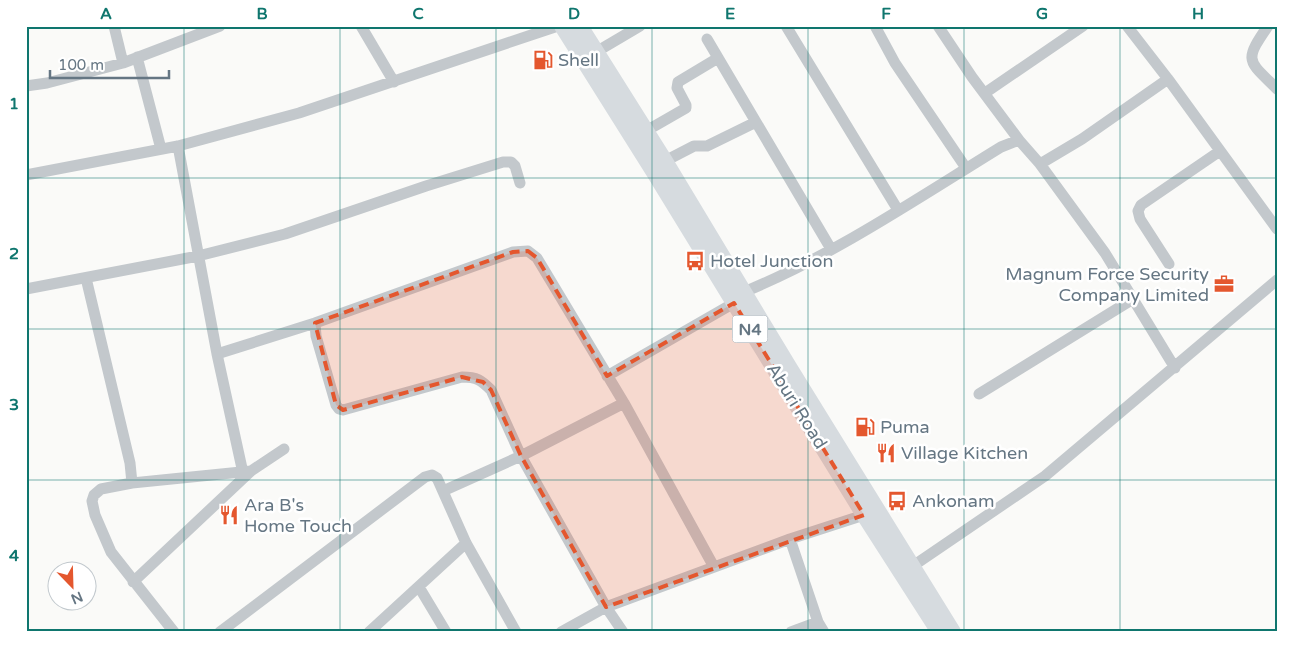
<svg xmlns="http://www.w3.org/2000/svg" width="1303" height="658" font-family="'Varela Round',sans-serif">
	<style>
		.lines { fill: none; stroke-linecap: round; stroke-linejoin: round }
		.minor { stroke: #c3c8cc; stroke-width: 11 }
		.highway { stroke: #d6dbdf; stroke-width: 16 }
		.marked { fill: #e4572e; fill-opacity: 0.2; stroke: #e4572e; stroke-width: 4; stroke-dasharray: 10 6; stroke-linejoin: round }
		.grid { fill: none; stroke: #0f766e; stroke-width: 1; stroke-opacity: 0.55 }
		.labels { text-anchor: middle; stroke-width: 5; stroke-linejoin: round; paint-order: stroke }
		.shield { fill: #fff; stroke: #939fa8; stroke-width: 1 }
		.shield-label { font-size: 16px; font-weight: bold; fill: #657683 }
		.poi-label { font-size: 18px; fill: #657683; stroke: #fff; text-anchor: start }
		.street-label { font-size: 18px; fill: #657683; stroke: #fff }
		.neatline { fill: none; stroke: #0f766e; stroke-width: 2 }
		.grid-label { font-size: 16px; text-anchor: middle; font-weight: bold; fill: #0f766e }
	</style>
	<rect width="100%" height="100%" fill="#fafaf8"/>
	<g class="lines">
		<!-- minor -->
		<path class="minor" d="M 114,26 L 123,63
			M 361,26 L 394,82
			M 786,26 L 898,210
			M 875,26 L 895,63 L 966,168
			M 938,26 L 972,77 L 1019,140
			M 1127,26 L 1168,79 L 1277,229
			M 1268,26 C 1243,62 1248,60 1277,89
			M 707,39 L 756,122
			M 596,52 L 640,26
			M 137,57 L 161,149
			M 1168,79 L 1082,139 L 1040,164 L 1105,253 L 1175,368
			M 26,86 L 47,83 L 123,63 L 220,26
			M 985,93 L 1083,26
			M 646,131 L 686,108 L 686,105 L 677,88 L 678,82 L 718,58
			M 178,146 L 217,354 L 243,473
			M 665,161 L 694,146 L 707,146 L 756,122 L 831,249
			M 26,175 L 178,146 L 299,113 L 558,26
			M 1169,264 L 1140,219 L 1138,211 L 1141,205 L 1220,151
			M 86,278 L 130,463 L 132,483
			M 26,289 L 198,256 L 285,234 L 426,186 L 503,162 L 511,162 L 515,166 L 520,183
			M 744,292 C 834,255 918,198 1001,147 L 1019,140 L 1040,164
			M 315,323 L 316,336 L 336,405 L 339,409 L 343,410 L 462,377 C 477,377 481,380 491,390 L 521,456 L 606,607 L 623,632
			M 217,354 L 315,323 L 513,252 L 528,251 L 537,258 L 624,403 L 714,567
			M 607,376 L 734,303
			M 979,394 L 1133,299
			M 443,491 L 521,456 L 624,403
			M 790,539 L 818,622 L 824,632
			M 907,570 L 1045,476 L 1277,280
			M 133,582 L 251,471 L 284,449
			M 419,587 L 446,632
			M 174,632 L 111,552 L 95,515 L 92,501 L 94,495 L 101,489 L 132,483 L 251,471
			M 220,632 L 425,477 L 432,475 L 437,478 L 466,543 L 516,632
			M 369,632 L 466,543
			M 561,632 L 606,607 L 790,539 L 864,515
			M 791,632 L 818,622"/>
		<!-- highway -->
		<path class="highway" d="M 562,26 L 655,174 L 864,515 L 939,632
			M 580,26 L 665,161 L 789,367 L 953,632"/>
	</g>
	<!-- marked area -->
	<path class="marked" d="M 528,251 L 537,258 L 607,376 L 734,303 L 864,515 L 606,607 L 521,456 L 491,390 L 483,382 L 462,377 L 343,410 L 336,405 L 315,323 L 513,252 Z"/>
	<!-- grid -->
	<path class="grid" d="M 184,26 L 184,632M 340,26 L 340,632M 496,26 L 496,632M 652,26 L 652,632M 808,26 L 808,632M 964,26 L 964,632M 1120,26 L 1120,632M 26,178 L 1277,178M 26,329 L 1277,329M 26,480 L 1277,480"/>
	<!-- icons -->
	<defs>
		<symbol id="fuel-bare" viewBox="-9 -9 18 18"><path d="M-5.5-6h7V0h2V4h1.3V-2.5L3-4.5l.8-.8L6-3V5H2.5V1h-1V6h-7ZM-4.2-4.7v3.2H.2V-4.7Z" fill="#e4572e" stroke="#fff" stroke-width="2.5" paint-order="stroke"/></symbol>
		<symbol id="bus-bare" viewBox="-9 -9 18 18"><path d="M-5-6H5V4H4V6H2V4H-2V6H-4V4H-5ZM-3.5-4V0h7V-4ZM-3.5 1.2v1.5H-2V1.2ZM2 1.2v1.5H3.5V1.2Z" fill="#e4572e" stroke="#fff" stroke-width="2.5" paint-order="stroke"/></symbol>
		<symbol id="office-bare" viewBox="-9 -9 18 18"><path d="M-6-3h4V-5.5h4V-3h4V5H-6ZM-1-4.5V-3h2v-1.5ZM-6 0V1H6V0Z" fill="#e4572e" stroke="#fff" stroke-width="2.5" paint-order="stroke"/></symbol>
		<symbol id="restaurant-bare" viewBox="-9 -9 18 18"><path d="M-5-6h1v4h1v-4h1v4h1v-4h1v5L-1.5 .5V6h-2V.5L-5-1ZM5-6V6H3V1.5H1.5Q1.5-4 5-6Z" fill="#e4572e" stroke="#fff" stroke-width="2.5" paint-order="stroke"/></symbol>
	</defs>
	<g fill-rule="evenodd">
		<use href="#fuel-bare" x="529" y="46" width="28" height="28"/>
		<use href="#bus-bare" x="681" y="247" width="28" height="28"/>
		<use href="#office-bare" x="1210" y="270" width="28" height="28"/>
		<use href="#fuel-bare" x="851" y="413" width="28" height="28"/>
		<use href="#restaurant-bare" x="872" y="439" width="28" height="28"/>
		<use href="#bus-bare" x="883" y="487" width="28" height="28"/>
		<use href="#restaurant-bare" x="215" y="501" width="28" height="28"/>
	</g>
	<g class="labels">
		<!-- shield labels -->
		<rect class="shield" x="732.5" y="315.5" width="35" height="27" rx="4"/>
		<g class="shield-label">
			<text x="750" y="335">N4</text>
		</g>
		<!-- poi labels -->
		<g class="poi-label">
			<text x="558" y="66">Shell</text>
			<text x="710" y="267">Hotel Junction</text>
			<text x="1209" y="280" text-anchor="end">Magnum Force Security<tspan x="1209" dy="21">Company Limited</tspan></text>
			<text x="880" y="433">Puma</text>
			<text x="901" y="459">Village Kitchen</text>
			<text x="912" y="507">Ankonam</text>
			<text x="244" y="511">Ara B's<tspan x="244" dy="21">Home Touch</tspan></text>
		</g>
		<!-- street labels -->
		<g class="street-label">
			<text transform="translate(797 406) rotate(58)" y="6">Aburi Road</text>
		</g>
	</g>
	<!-- border -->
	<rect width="1303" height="658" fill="none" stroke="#ffffff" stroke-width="55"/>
	<!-- north arrow -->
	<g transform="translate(72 586) rotate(157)"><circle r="24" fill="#ffffff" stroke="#c1c8cd"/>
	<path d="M0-4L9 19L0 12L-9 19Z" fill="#e4572e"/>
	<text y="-8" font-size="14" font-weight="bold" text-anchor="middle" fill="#657683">N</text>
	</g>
	<!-- scale -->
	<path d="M50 70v8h119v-8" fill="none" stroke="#657683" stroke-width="2.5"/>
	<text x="58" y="70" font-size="15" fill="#657683" stroke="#ffffff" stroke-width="4" paint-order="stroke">100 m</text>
	<rect x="28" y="28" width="1248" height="602" class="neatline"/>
	<g class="grid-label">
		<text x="106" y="19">A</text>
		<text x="262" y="19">B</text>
		<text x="418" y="19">C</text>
		<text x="574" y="19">D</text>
		<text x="730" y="19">E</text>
		<text x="886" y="19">F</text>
		<text x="1042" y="19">G</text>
		<text x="1198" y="19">H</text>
		<text x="14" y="109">1</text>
		<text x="14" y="259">2</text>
		<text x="14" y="410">3</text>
		<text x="14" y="561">4</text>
	</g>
</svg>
